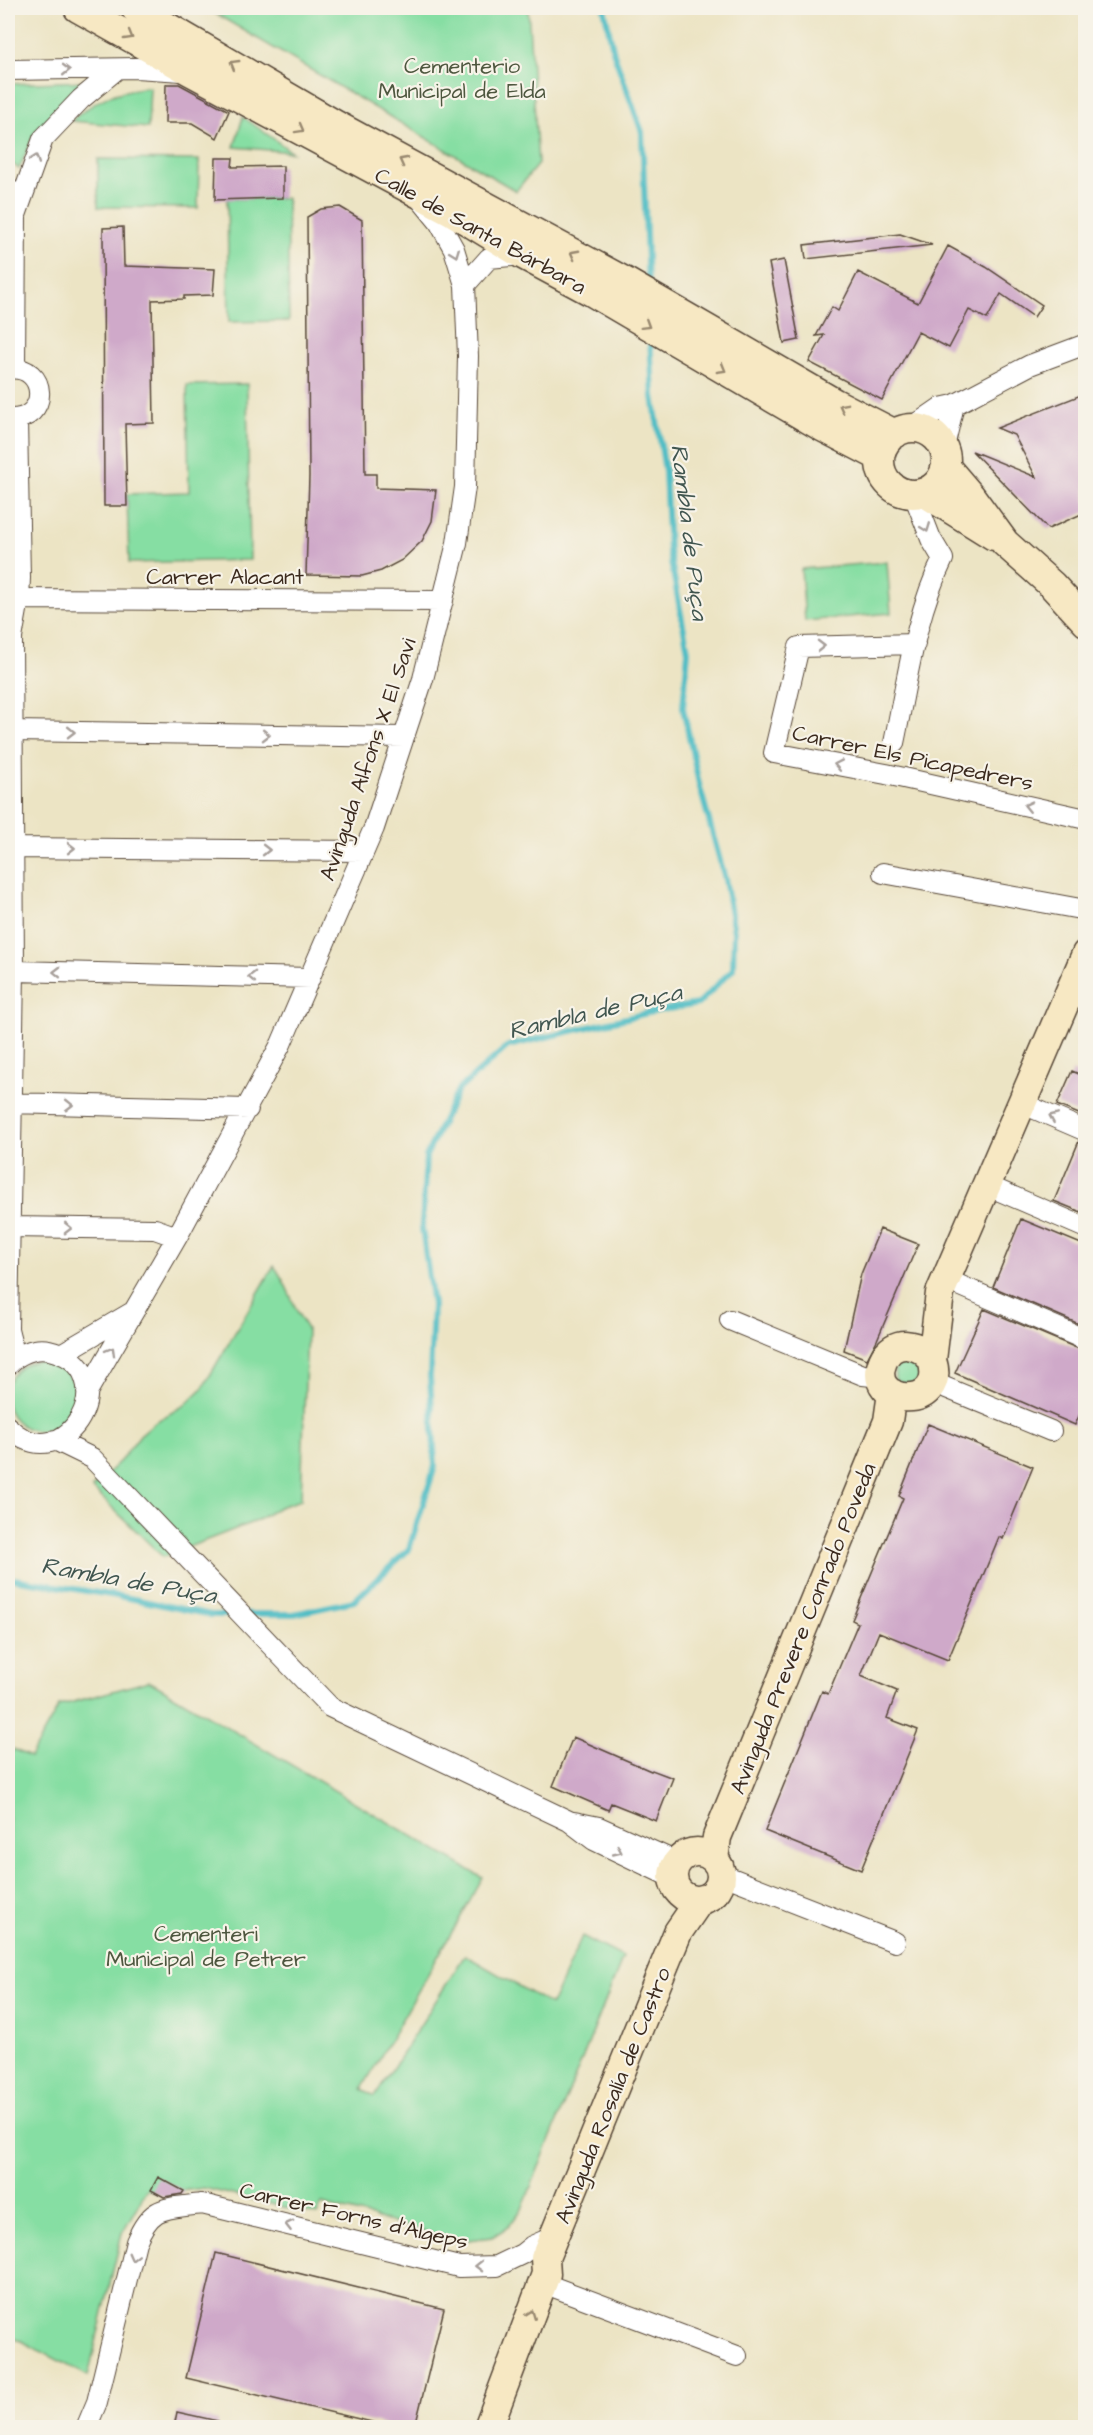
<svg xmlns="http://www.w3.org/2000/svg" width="1093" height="2435" font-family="'Architects Daughter',sans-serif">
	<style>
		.green { fill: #86dea3; stroke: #608460; stroke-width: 1.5 }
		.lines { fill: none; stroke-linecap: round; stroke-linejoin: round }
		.stream { stroke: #4fbdc5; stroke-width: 6 }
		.building { fill: #cfa9c9 }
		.street-casing { stroke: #564637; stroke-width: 22 }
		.secondary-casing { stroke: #564637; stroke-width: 31 }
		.street { stroke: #fff; stroke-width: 20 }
		.secondary { stroke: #f7e8c3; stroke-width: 28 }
		.oneway { stroke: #998970 }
		.oneway2 { stroke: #a79f9a }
		.labels { text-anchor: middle; stroke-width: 4.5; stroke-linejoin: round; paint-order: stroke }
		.park-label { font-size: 22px; fill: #4e573f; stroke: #f7f3e8 }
		.street-label { font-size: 22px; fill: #3b2a1e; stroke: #f7f3e8 }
		.water-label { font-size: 24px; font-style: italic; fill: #415650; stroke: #f7f3e8 }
	</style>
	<rect width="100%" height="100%" fill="#f7f3e8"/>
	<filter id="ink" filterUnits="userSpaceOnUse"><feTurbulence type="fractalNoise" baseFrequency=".0167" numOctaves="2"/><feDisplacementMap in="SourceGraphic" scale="12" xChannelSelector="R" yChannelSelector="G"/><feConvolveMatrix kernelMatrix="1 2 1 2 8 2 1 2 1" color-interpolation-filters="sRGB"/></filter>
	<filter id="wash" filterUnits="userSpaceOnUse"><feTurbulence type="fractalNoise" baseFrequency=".008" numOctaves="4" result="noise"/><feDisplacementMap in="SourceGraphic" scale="24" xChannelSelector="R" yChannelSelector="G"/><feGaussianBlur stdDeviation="1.35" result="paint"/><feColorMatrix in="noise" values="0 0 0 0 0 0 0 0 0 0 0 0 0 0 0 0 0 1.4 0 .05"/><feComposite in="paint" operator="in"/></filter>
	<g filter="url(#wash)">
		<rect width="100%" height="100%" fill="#ece4c4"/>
		<!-- green -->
		<path class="green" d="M 206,8 L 528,8 L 538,164 L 516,191 Z
			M 87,81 L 35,132 L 19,169 L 8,160 L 8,84 Z
			M 150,87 L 148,128 L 71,121 C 98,98 115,91 150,87 Z
			M 243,117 L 292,152 L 234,147 Z
			M 98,159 L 199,160 L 198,208 L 98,207 Z
			M 287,198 L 289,321 L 229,322 L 227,199 Z
			M 247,384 L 250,560 L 129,563 L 127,494 L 189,492 L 187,385 Z
			M 887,562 L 891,613 L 805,621 L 801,569 Z
			M 274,1266 C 289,1285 293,1309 307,1329 L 301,1500 L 279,1507 L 256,1521 L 163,1557 L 92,1488 L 121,1460 L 140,1435 L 155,1422 L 185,1405 L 202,1389 Z
			M 911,1354 L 925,1373 L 912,1386 L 895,1380 L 894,1361 Z
			M6 1396a35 35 0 1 1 70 0a35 35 0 1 1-70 0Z
			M 149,1681 L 483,1878 L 362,2089 L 375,2096 L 465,1955 L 551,2005 L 582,1936 L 623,1957 L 522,2209 L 508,2227 L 492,2237 L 461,2241 L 322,2204 L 317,2215 L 204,2188 L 180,2191 L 171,2197 L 147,2189 L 122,2233 L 88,2376 L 8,2334 L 8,1759 L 13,1749 L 30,1757 L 59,1706 Z"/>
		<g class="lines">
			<!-- stream -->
			<path class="stream" d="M 604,8 L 614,54 L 642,132 L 648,285
				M 8,1578 L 129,1598 L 211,1615 L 234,1615
				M 248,1614 L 294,1614 L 354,1601 L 409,1549 L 435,1466 L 430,1376 L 433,1305 L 422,1228 L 426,1156 L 458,1090 L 508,1046 L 656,1011 L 698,1004 L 733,969 L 734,932 L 725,879 L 699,784 L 683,708 L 688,651 L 669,551 L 665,471 L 653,396 L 650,337"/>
		</g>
		<g id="blocks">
			<!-- building -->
			<path class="building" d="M 166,84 L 179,84 L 229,111 L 217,138 L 192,123 L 165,123 Z
				M 216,158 L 233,158 L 232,167 L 283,166 L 283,198 L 215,200 Z
				M 340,207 L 362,220 L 365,474 L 376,474 L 376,488 L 436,490 L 432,521 L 422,541 L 402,560 L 381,571 L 362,576 L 306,575 L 309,476 L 307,217 L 321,209 Z
				M 123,227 L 124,266 L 215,269 L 213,295 L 184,296 L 184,299 L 152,300 L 154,423 L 125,424 L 127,506 L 104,506 L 103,228 Z
				M 900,234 L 932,245 L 806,259 L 804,245 Z
				M 948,246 L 986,267 L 1042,305 L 1034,317 L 1001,294 L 987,319 L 969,310 L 949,348 L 918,332 L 882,400 L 809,362 L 824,335 L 816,336 L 832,307 L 838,311 L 858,272 L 918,303 Z
				M 784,260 L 799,340 L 784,343 L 769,263 Z
				M 1086,393 L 1086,512 L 1048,529 L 972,451 L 1036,477 L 1014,435 L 997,428 Z
				M 1072,1071 L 1086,1077 L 1086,1117 L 1057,1105 Z
				M 1079,1141 L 1086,1143 L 1086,1214 L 1054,1201 Z
				M 1021,1219 L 1086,1246 L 1086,1327 L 993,1287 Z
				M 880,1229 L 918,1244 L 877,1340 L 867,1359 L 844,1350 L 861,1274 Z
				M 984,1309 L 1086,1352 L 1086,1400 L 1075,1425 L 955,1373 Z
				M 928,1424 L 1033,1467 L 1003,1539 L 999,1537 L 948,1660 L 879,1632 L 861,1676 L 897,1691 L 887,1718 L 918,1730 L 861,1870 L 765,1831 L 822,1691 L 828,1694 L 858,1623 L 852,1620 L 903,1498 L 899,1496 Z
				M 573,1737 L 651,1771 L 652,1770 L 673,1778 L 656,1821 L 611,1803 L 608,1810 L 553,1786 Z
				M 158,2177 L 184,2191 L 182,2194 L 164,2197 L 151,2190 Z
				M 216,2253 L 444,2309 L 415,2427 L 393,2427 L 186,2378 Z
				M 177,2412 L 218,2421 L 218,2427 L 174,2427 Z"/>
		</g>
	</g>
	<g filter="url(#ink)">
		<use href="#blocks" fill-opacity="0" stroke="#564637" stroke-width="1.5"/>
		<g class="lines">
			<defs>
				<path id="street" d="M 8,70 L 136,68 L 182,71
					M 8,188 L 16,215 L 15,368
					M 16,215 L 43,139 L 81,99 L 117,69
					M 465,285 L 489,258 L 523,255
					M 8,369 C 48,363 51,422 8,419
					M 911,428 L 940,408 L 954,405 L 1030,365 L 1086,344
					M 944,447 L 954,405
					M 8,599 L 443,601
					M 915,644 L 799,647 L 774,753 L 886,774 L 1086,819
					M 13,731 L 403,737
					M 894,743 C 907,682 915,615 943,559 L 931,539 L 914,495
					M 12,848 L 364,851
					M 883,873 L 1086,910
					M 14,971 L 310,978
					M 10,1103 L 248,1109
					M 1021,1103 L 1086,1131
					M 986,1185 L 1086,1228
					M 9,1227 L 155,1229 L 177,1237
					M 945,1279 L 1086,1340
					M 730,1320 L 863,1375 L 881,1377
					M 61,1354 L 131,1313
					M 15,1357 L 8,1329 L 14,971 L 12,638 L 19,599 L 20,578 L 17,420
					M 8,1365 C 18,1354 34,1347 49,1350 C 130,1368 66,1485 8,1427
					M 932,1382 L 1051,1431
					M 87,1392 L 177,1237 L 281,1044 L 374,828 L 423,679 L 457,543 L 465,487 L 468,356 L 465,285 L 454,249 L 439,222 L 421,200
					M 55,1440 L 92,1458 L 330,1707 L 569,1821 L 594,1840 L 673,1878
					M 574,1822 L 599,1827 L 677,1862
					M 721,1874 L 895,1942
					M 543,2283 L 737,2356
					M 86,2428 L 97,2402 L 136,2242 C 152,2204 165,2209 202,2204 L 459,2267 L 497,2266 L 522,2254 L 532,2246 L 555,2236"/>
				<path id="secondary" d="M 78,8 L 190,71 L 453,212 L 523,255 L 590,291 L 822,427 L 880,457
					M 135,8 L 336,125 L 626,282 L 835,403 L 895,434
					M880 461a33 33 0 1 1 66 0a33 33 0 1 1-66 0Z
					M 946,467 L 970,495 L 1005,543 L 1052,585 L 1086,622
					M 925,493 L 994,536
					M 932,1360 C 920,1343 893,1337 883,1361 C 864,1407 949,1412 932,1360 L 940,1293 L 1086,954
					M673 1876a24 24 0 1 1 48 0a24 24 0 1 1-48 0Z
					M 714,1859 L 717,1837 L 888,1421 L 892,1393
					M 488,2428 L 546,2274 L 545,2258 L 678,1932 L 700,1900"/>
			</defs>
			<!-- street casing -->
			<use href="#street" class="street-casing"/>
			<!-- secondary casing -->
			<use href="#secondary" class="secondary-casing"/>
			<!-- street -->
			<use href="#street" class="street"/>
			<!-- secondary -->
			<use href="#secondary" class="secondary"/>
		</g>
		<!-- one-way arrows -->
		<defs><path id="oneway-chevron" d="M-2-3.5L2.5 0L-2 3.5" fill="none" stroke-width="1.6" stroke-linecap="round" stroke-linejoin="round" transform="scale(1.5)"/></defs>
		<g class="oneway">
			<use href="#oneway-chevron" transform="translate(129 36) rotate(30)"/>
			<use href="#oneway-chevron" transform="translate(234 64) rotate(-149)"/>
			<use href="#oneway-chevron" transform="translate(300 129) rotate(29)"/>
			<use href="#oneway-chevron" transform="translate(403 161) rotate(-152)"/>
			<use href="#oneway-chevron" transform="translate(574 254) rotate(-152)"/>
			<use href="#oneway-chevron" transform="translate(646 325) rotate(32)"/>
			<use href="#oneway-chevron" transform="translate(722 369) rotate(30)"/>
			<use href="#oneway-chevron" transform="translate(843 407) rotate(-152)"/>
			<use href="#oneway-chevron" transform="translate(531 2314) rotate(-69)"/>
		</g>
		<g class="oneway2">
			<use href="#oneway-chevron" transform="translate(66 70) rotate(-1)"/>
			<use href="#oneway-chevron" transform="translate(35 159) rotate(-70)"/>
			<use href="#oneway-chevron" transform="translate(455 253) rotate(69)"/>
			<use href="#oneway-chevron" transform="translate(926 528) rotate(69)"/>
			<use href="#oneway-chevron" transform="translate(821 646) rotate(-1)"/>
			<use href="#oneway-chevron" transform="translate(71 732) rotate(1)"/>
			<use href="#oneway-chevron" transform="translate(266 735) rotate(1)"/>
			<use href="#oneway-chevron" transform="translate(838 765) rotate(-169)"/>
			<use href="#oneway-chevron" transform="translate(1028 806) rotate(-167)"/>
			<use href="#oneway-chevron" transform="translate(71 848)"/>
			<use href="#oneway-chevron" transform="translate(266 850)"/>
			<use href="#oneway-chevron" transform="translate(57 972) rotate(-179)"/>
			<use href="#oneway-chevron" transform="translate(252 977) rotate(-179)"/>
			<use href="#oneway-chevron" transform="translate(69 1105) rotate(1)"/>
			<use href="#oneway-chevron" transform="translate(1053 1117) rotate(-157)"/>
			<use href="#oneway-chevron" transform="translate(68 1228) rotate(1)"/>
			<use href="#oneway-chevron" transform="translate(111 1351) rotate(-60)"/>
			<use href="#oneway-chevron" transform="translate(618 1851) rotate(25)"/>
			<use href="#oneway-chevron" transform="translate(289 2225) rotate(-166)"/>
			<use href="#oneway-chevron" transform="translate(133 2257) rotate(104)"/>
			<use href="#oneway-chevron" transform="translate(479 2266) rotate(179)"/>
		</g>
	</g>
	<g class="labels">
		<!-- park labels -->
		<g class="park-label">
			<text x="462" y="73">Cementerio<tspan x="462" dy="25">Municipal de Elda</tspan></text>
			<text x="206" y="1941">Cementeri<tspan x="206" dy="25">Municipal de Petrer</tspan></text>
		</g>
		<!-- street labels -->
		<g class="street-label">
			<text transform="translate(481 230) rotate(29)" y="8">Calle de Santa Bárbara</text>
			<text x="225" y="584">Carrer Alacant</text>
			<text transform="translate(913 757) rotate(12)" y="8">Carrer Els Picapedrers</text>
			<text transform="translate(367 759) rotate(-71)" y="8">Avinguda Alfons X El Savi</text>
			<text transform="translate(802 1628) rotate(-68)" y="8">Avinguda Prevere Conrado Poveda</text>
			<text transform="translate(612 2095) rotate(-68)" y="8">Avinguda Rosalía de Castro</text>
			<text transform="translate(354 2215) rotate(13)" y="8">Carrer Forns d'Algeps</text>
		</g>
		<!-- water labels -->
		<g class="water-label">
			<text transform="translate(690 532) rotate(83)" y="8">Rambla de Puça</text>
			<text transform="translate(595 1011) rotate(-13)" y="8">Rambla de Puça</text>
			<text transform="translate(129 1580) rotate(10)" y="8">Rambla de Puça</text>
		</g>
	</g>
	<!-- margin -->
	<rect width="1093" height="2435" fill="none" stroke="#f7f3e8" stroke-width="30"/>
</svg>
